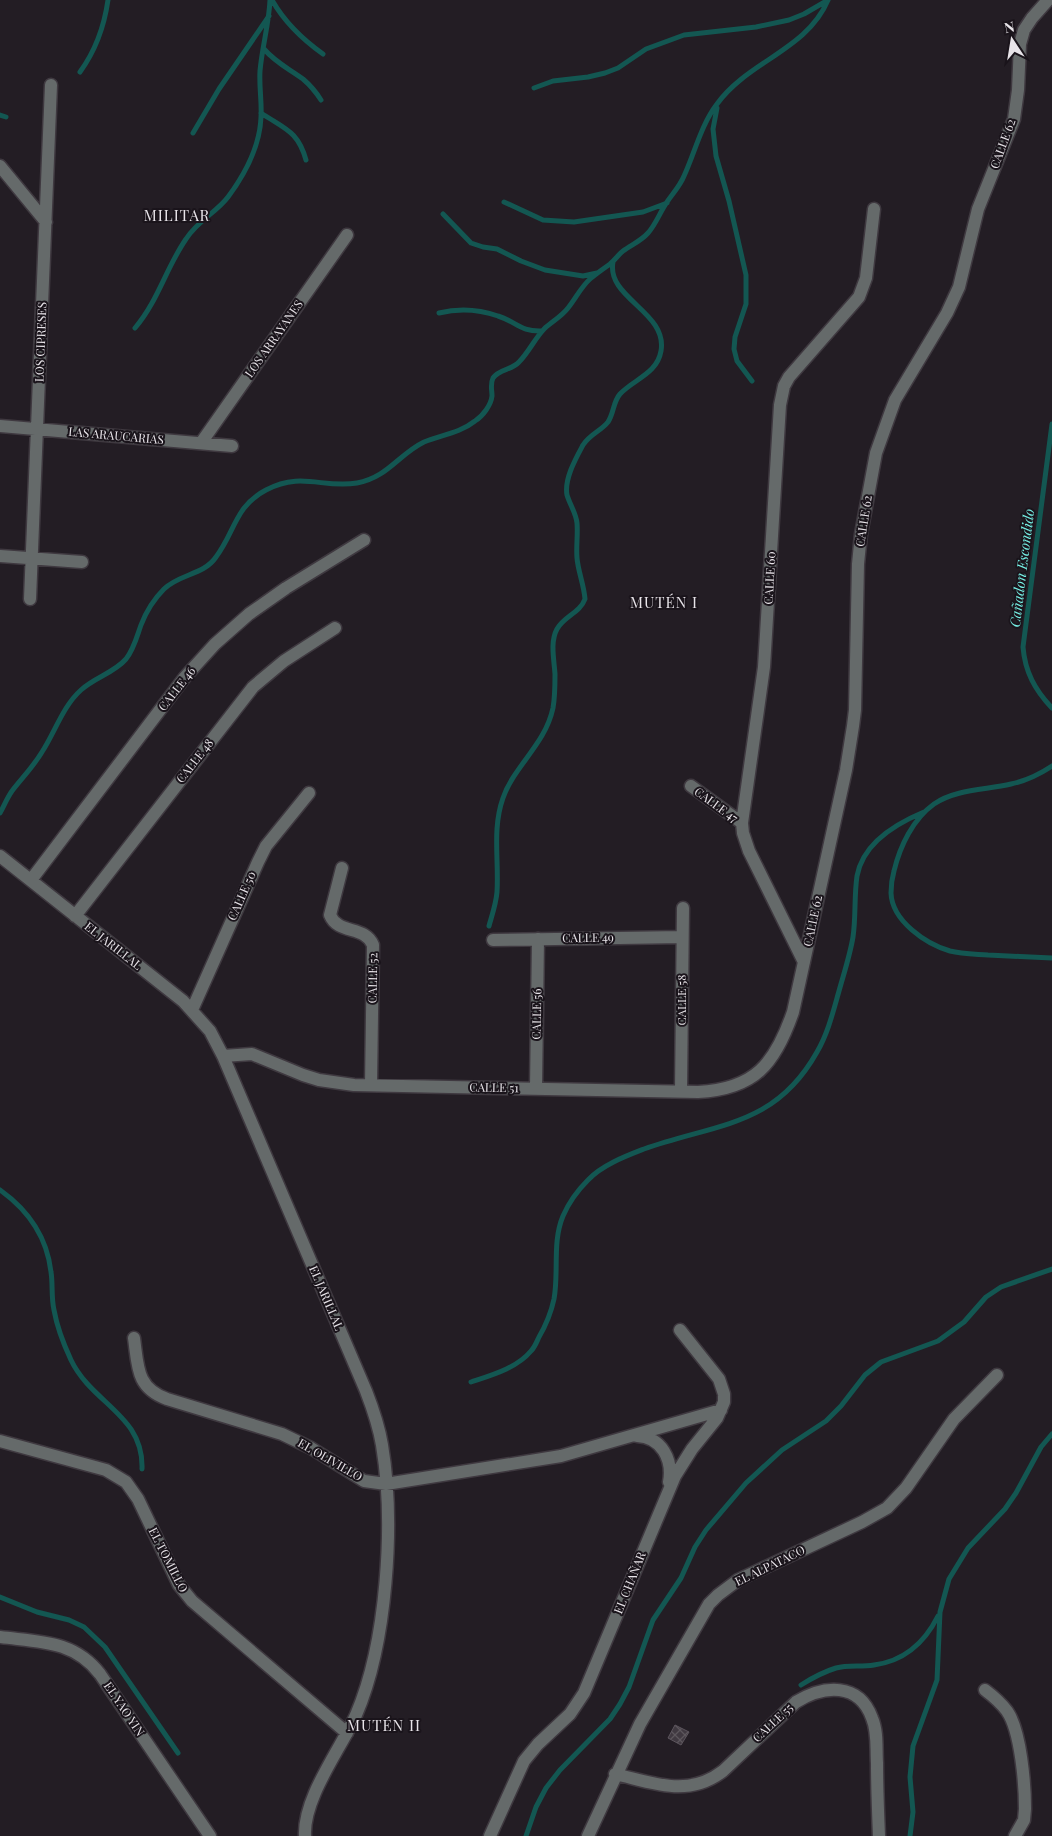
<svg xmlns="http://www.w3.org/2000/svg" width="1052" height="1836" font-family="'Playfair Display',serif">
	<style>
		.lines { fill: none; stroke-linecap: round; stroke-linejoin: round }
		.stream { stroke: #135752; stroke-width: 5 }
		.building { fill: url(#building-cross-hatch); stroke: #5c555d }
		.minor-casing { stroke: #3f3940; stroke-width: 15 }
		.minor { stroke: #656a6a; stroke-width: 12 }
		.labels { text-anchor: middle; stroke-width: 4; stroke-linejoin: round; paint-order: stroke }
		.street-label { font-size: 12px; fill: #e8e4e9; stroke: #1a141b }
		.water-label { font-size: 14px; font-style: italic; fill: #77f2e7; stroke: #1a141b }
		.quarter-label { font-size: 15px; letter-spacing: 1px; fill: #e8e4e9; stroke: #1a141b }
	</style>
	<defs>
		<pattern id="building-cross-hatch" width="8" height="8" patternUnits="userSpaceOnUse" patternTransform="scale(1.25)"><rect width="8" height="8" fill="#403941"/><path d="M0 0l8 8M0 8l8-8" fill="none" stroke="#5c565c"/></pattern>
	</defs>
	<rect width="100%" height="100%" fill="#231d24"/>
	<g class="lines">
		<!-- stream -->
		<path class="stream" d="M 272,0 C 285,23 302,39 323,54
			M 264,49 C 276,63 288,68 303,79 C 310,85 316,92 321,100
			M 80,72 C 96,50 104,28 108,0
			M 534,88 L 553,81 L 588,77 L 605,73 L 618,68 L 646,49 L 684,35 L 756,27 L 789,20 L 804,14 L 828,0
			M 717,108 L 713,129 L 716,156 L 729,201 L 746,275 L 746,304 L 735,337 L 734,349 L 737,361 L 752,381
			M 261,113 C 285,129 298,131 306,160
			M 0,115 L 6,117
			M 193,133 L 219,89 L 269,16
			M 504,202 L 543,220 L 574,222 L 643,212 L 667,203
			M 443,214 L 471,243 L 483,247 L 497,249 L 521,261 L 545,270 L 583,276 L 597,273
			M 439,313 C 459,308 478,309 498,316 C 517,322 520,332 542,331
			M 135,328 C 158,301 166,268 186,239 C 198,220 216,213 228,197 C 245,174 260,145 261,117 C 262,102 259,87 260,71 C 262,47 269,24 270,0
			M 1052,424 L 1023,647 C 1025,672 1035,690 1052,708
			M 1052,766 C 1040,774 1025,781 1011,784 C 986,790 956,789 934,804 C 913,819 900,846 894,871 C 892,878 891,886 891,893 C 892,921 926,944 950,951 C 962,954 975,954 988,955 C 1009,956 1031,957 1052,958
			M 0,813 C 4,806 7,798 12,791 C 22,778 33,767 42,752 C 55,732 63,706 81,690 C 95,677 114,673 126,659 C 134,649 137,636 141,625 C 146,612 154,599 164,589 C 179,574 204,575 216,557 C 235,532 235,506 266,490 C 302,471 323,489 357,483 C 387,478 399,454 424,442 C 441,435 460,433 475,421 C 483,416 491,405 492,396 C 492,390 490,384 493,378 C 499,369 512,370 519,362 C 529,352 535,338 545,328 C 553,321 562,316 568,308 C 576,298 581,287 590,279 C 597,273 603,269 610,264 C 615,260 618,255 623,251 C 631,245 641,241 648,233 C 656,224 660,212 667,202 C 673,193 680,186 684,176 C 695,152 701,125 717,104 C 748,61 807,50 828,0
			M 489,926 C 492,915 496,904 497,892 C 499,860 492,829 503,798 C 514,766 545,745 553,708 C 555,697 555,685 555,674 C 554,659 550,642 557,629 C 564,616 580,613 585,599 C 584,585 578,571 577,558 C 576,546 578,535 577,523 C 576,513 570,505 567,495 C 564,479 576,458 583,445 C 590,434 601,431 608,422 C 614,413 613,402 620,394 C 634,379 657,374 661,351 C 668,312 606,298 613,262
			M 0,1190 C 28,1210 47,1237 51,1272 C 53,1284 51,1297 54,1310 C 57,1327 64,1345 71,1360 C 92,1404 144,1415 142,1469
			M 471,1382 C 492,1375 517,1368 531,1351 C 535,1347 537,1341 539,1337 C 546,1325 551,1313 554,1299 C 559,1272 552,1242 563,1216 C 569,1202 578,1190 588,1180 C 602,1165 626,1156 644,1149 C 717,1123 775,1127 817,1052 C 828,1033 833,1012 839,991 C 844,973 850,955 853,937 C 856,917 854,896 857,876 C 863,843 895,824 924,812
			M 0,1597 L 37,1612 L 69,1620 L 84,1627 L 105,1647 L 178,1753
			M 801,1685 C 812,1678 823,1672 836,1668 C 848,1665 861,1667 874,1665 C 904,1661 925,1642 938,1616
			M 526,1836 L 536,1807 L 546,1788 L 560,1770 L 610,1719 L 620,1704 L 629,1687 L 653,1620 L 681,1578 L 695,1547 L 706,1530 L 746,1483 L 782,1450 L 826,1421 L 841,1406 L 865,1375 L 881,1362 L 938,1341 L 964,1322 L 986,1297 L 1001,1287 L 1052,1269
			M 910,1836 L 913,1812 L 910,1777 L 913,1746 L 937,1680 L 940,1612 L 949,1579 L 968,1548 L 1005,1509 L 1016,1493 L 1041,1447 L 1052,1434"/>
	</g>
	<!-- building -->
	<path class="building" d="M 675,1725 L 689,1732 L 681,1745 L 668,1738 Z"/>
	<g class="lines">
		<defs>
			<path id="minor" d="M 0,166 L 46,222
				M 0,426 L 232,446
				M 201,443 L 347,235
				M 0,556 L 82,562
				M 30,599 L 51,85
				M 691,786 L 742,823
				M 0,856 L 183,1001 L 210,1031 L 223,1056 L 366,1391 C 373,1409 379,1427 382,1445 C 395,1523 387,1643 356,1715 C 340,1750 303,1798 305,1836
				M 342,868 L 330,915 C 338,935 365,925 373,945 L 371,1085
				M 31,880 L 185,677 L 215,644 L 249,614 L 286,588 L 364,540
				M 75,916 L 253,687 L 284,661 L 335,628
				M 493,940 L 682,937
				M 804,962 L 749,851 L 743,833 L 742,823 L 764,667 L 780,405 L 784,386 L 789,377 L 859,297 L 866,278 L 874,209
				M 192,1010 L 258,862 L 266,846 L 309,793
				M 223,1056 L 252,1054 L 303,1075 L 319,1080 L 354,1085 L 698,1092 C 755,1089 775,1064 793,1012 L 846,770 L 853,726 L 855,710 L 858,564 L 861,534 L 876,453 L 895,400 L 947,313 L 959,287 L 978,209 L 1014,119 L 1018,90 L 1020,44 L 1024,30 L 1032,18 L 1048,0
				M 536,1088 L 538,939
				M 681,1091 L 683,908
				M 134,1338 C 138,1366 136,1388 167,1399 L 282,1434 L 311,1448 L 364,1481 L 386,1484 L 561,1456 L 721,1410
				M 637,1436 C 662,1437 673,1460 669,1482
				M 0,1441 L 106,1470 L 126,1482 L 138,1499 L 179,1585 L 192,1601 L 347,1733
				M 0,1637 C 39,1642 74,1640 100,1674 L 210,1836
				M 985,1690 C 993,1696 1001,1703 1007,1711 C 1021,1731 1025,1785 1025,1809 L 1024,1820 L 1015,1836
				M 615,1774 C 654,1783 688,1798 723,1771 L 796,1702 C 824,1685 859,1682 872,1718 C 878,1732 876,1749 877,1763 C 877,1788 878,1812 879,1836
				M 490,1836 L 524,1761 L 538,1744 L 570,1714 L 584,1693 L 675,1476 L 692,1449 L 717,1418 L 724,1402 L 724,1394 L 719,1379 L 680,1330
				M 588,1836 L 640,1724 L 709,1604 L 718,1595 L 738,1580 L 862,1522 L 887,1508 L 906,1488 L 954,1419 L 997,1375"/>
		</defs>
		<!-- minor casing -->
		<use href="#minor" class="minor-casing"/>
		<!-- minor -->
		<use href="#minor" class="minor"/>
	</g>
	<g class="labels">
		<!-- street labels -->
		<g class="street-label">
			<text transform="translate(1003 144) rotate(-70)" y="4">CALLE 62</text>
			<text transform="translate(274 339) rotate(-55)" y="4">LOS ARRAYANES</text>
			<text transform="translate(41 342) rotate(-88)" y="4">LOS CIPRESES</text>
			<text transform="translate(116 436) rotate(5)" y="4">LAS ARAUCARIAS</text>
			<text transform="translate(864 521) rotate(-81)" y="4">CALLE 62</text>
			<text transform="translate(770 578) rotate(-87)" y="4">CALLE 60</text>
			<text transform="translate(177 689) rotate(-52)" y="4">CALLE 46</text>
			<text transform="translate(195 761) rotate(-52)" y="4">CALLE 48</text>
			<text transform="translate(716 805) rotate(36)" y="4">CALLE 47</text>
			<text transform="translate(242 896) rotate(-66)" y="4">CALLE 50</text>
			<text transform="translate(813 921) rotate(-78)" y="4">CALLE 62</text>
			<text transform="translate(588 938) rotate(-1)" y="4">CALLE 49</text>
			<text transform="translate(113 946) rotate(38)" y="4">EL JARILLAL</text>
			<text transform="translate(373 978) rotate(-89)" y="4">CALLE 52</text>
			<text transform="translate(682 1000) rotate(-90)" y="4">CALLE 58</text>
			<text transform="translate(537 1014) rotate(-89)" y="4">CALLE 56</text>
			<text transform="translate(494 1088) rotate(1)" y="4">CALLE 51</text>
			<text transform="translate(326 1298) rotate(67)" y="4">EL JARILLAL</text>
			<text transform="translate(330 1460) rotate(30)" y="4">EL OLIVILLO</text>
			<text transform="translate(168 1560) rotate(63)" y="4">EL TOMILLO</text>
			<text transform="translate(770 1566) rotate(-26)" y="4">EL ALPATACO</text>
			<text transform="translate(630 1583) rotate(-68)" y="4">EL CHAÑAR</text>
			<text transform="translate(124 1709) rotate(56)" y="4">EL YAO YIN</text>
			<text transform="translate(773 1723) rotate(-43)" y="4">CALLE 55</text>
		</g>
		<!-- water labels -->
		<g class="water-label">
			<text transform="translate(1022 568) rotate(-83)" y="5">Cañadon Escondido</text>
		</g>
		<!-- quarter labels -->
		<g class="quarter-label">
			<text x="177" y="221">MILITAR</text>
			<text x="664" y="608">MUTÉN I</text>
			<text x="384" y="1731">MUTÉN II</text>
		</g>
	</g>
	<!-- north arrow -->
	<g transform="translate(1012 40) rotate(348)" stroke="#1a141b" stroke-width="4" paint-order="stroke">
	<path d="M0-4L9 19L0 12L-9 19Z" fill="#e8e4e9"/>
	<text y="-8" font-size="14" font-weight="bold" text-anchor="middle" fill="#e8e4e9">N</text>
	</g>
</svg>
